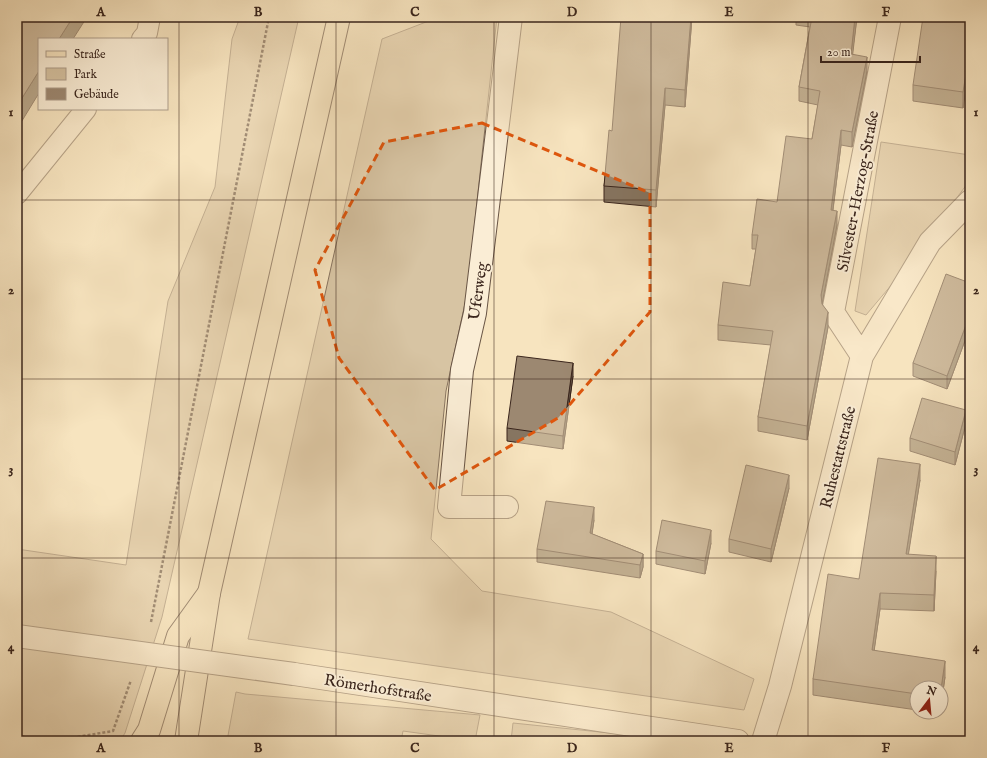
<svg xmlns="http://www.w3.org/2000/svg" width="987" height="758" font-family="'IM FELL English',serif">
	<style>
		.green { fill: #d7c4a3; stroke: #887460 }
		.lines { fill: none; stroke-linecap: round; stroke-linejoin: round }
		.lane-casing { stroke: #695545; stroke-width: 22 }
		.street-casing { stroke: #695545; stroke-width: 24 }
		.primary-casing { stroke: #3a251c; stroke-width: 24 }
		.highway-casing { stroke: #3a251c; stroke-width: 24 }
		.path { stroke: #3a251c; stroke-width: 2.5; stroke-dasharray: 3 2; stroke-linecap: butt }
		.lane { stroke: #faedd5; stroke-width: 20 }
		.street { stroke: #faedd5; stroke-width: 22 }
		.primary { stroke: #f7e4bf; stroke-width: 22 }
		.highway { stroke: #f7e4bf; stroke-width: 22 }
		.street-bridge-casing { stroke: #695545; stroke-width: 24; stroke-linecap: butt }
		.street-bridge { stroke: #faedd5; stroke-width: 22 }
		.wall { fill: #867561; stroke: #3a251c }
		.shaded-wall { fill: #6d5f4f; stroke: #3a251c }
		.building { fill: #9c8871; stroke: #3a251c }
		.marked { fill: none; stroke: #df560d; stroke-width: 3; stroke-dasharray: 8 5; stroke-linejoin: round }
		.grid { fill: none; stroke: #3a251c; stroke-width: 1; stroke-opacity: 0.55 }
		.labels { text-anchor: middle; stroke-width: 4; stroke-linejoin: round; paint-order: stroke }
		.street-label { font-size: 16px; fill: #3a251c; stroke: #faedd5 }
		.neatline { fill: none; stroke: #3a251c; stroke-width: 1.5 }
		.grid-label { font-size: 13px; text-anchor: middle; font-weight: bold; fill: #3a251c }
	</style>
	<rect width="100%" height="100%" fill="#f7e4bf"/>
	<filter id="stains"><feTurbulence type="fractalNoise" baseFrequency=".005" numOctaves="4"/><feColorMatrix values="0 0 0 0 .2 0 0 0 0 .09 0 0 0 0 .02 0 0 0 .5 -.17"/></filter>
	<radialGradient id="worn" r=".72"><stop offset=".6" stop-color="#630" stop-opacity="0"/><stop offset="1" stop-color="#630" stop-opacity=".3"/></radialGradient>
	<!-- green -->
	<path class="green" d="M 240,17 L 299,17 L 162,617 L 125,733 L 120,741 L 17,741 L 17,549 L 126,565 L 168,301 L 215,187 L 232,39 Z
		M 439,17 L 497,17 L 467,294 L 446,391 L 431,539 L 482,591 L 611,612 L 754,679 L 744,710 L 248,639 L 382,39 Z
		M 881,142 L 970,155 L 970,180 L 899,276 L 866,315 L 855,311 Z
		M 236,692 L 245,694 L 480,715 L 475,741 L 403,731 L 401,741 L 227,741 Z
		M 513,723 L 629,735 L 638,741 L 511,741 Z"/>
	<g class="lines">
		<defs>
			<path id="lane" d="M 142,39 L 147,33 L 150,17
				M 17,194 L 86,109"/>
			<path id="street" d="M 862,356 L 833,312 L 890,17
				M 507,507 L 449,507 L 462,370 L 475,313 L 511,17
				M 294,674 L 738,741
				M 763,741 L 780,686 L 862,356 L 930,242 L 970,201"/>
			<path id="primary" d="M 186,741 L 209,593 L 339,17"/>
			<path id="highway" d="M 142,741 L 149,730 L 178,636 L 209,593"/>
		</defs>
		<!-- lane casing -->
		<use href="#lane" class="lane-casing"/>
		<!-- street casing -->
		<use href="#street" class="street-casing"/>
		<!-- primary casing -->
		<use href="#primary" class="primary-casing"/>
		<!-- highway casing -->
		<use href="#highway" class="highway-casing"/>
		<!-- path -->
		<path class="path" d="M 151,622 L 269,17
			M 17,735 L 39,741
			M 53,741 L 113,731 L 131,680"/>
		<!-- lane -->
		<use href="#lane" class="lane"/>
		<!-- street -->
		<use href="#street" class="street"/>
		<!-- primary -->
		<use href="#primary" class="primary"/>
		<!-- highway -->
		<use href="#highway" class="highway"/>
		<defs>
			<path id="street-bridge" d="M 17,636 L 294,674"/>
		</defs>
		<!-- street-bridge casing -->
		<use href="#street-bridge" class="street-bridge-casing"/>
		<!-- street-bridge -->
		<use href="#street-bridge" class="street-bridge"/>
	</g>
	<!-- wall -->
	<path class="wall" d="M 692,17 L 685,107 L 665,105 L 656,207 L 604,202 L 604,186 L 612,131 Z
		M 796,17 L 857,17 L 852,55 L 867,71 L 852,147 L 841,145 L 833,210 L 837,225 L 822,303 L 828,327 L 807,440 L 758,431 L 758,417 L 771,345 L 718,340 L 718,325 L 750,286 L 756,249 L 752,249 L 752,235 L 777,202 L 812,139 L 818,105 L 799,101 L 799,87 L 810,27 L 796,25 Z
		M 970,17 L 963,108 L 913,101 L 913,85 Z
		M 970,254 L 970,271 L 969,270 L 969,257 Z
		M 970,283 L 970,327 L 947,389 L 913,376 L 913,363 Z
		M 573,376 L 563,449 L 507,441 L 507,428 Z
		M 966,423 L 955,465 L 910,451 L 910,438 Z
		M 920,480 L 908,554 L 936,571 L 934,611 L 880,609 L 874,650 L 945,677 L 941,705 L 941,688 L 917,688 L 917,710 L 813,695 L 813,679 L 859,579 Z
		M 789,488 L 771,562 L 729,552 L 729,539 Z
		M 594,520 L 592,534 L 643,554 L 643,567 L 640,578 L 537,562 L 537,549 Z
		M 711,543 L 705,574 L 656,564 L 656,551 Z"/>
	<!-- shaded-wall -->
	<path class="shaded-wall" d="M 73,17 L 87,17 L 73,39 L 59,39 Z
		M 691,17 L 692,17 L 685,107 L 685,90 Z
		M 855,17 L 857,17 L 851,69 L 851,54 Z
		M 970,49 L 970,65 L 963,108 L 963,92 Z
		M 867,57 L 867,71 L 852,147 L 852,132 Z
		M 39,71 L 39,93 L 17,129 L 17,106 Z
		M 665,88 L 665,105 L 656,207 L 656,190 Z
		M 841,130 L 841,145 L 831,224 L 831,210 Z
		M 837,211 L 837,225 L 821,310 L 821,295 Z
		M 828,312 L 828,327 L 807,440 L 807,426 Z
		M 970,314 L 970,327 L 947,389 L 947,376 Z
		M 573,363 L 573,376 L 563,449 L 563,436 Z
		M 966,410 L 966,423 L 955,465 L 955,452 Z
		M 920,464 L 920,480 L 906,570 L 906,554 Z
		M 789,475 L 789,488 L 771,562 L 771,549 Z
		M 594,507 L 594,520 L 590,546 L 590,533 Z
		M 711,530 L 711,543 L 705,574 L 705,561 Z
		M 643,554 L 643,567 L 640,578 L 640,565 Z
		M 936,556 L 936,571 L 934,611 L 934,595 Z
		M 880,593 L 880,609 L 872,666 L 872,650 Z
		M 945,661 L 945,677 L 941,705 L 941,689 Z"/>
	<!-- building -->
	<path class="building" d="M 17,17 L 73,17 L 59,39 L 39,39 L 39,71 L 17,106 Z
		M 621,17 L 691,17 L 685,90 L 665,88 L 656,190 L 604,186 L 609,130 L 612,131 Z
		M 812,17 L 855,17 L 851,54 L 867,57 L 852,132 L 841,130 L 831,210 L 837,211 L 821,295 L 822,304 L 828,312 L 807,426 L 758,417 L 773,331 L 718,325 L 723,282 L 750,286 L 758,235 L 752,235 L 757,199 L 777,202 L 786,136 L 812,139 L 820,91 L 799,87 Z
		M 923,17 L 970,17 L 970,49 L 963,92 L 913,85 Z
		M 946,274 L 970,283 L 970,314 L 947,376 L 913,363 Z
		M 517,356 L 573,363 L 563,436 L 507,428 Z
		M 922,398 L 966,410 L 955,452 L 910,438 Z
		M 878,458 L 920,464 L 906,554 L 936,556 L 934,595 L 880,593 L 872,650 L 945,661 L 941,689 L 941,688 L 917,688 L 917,694 L 813,679 L 828,574 L 859,579 Z
		M 746,465 L 789,475 L 771,549 L 729,539 Z
		M 546,501 L 594,507 L 590,533 L 643,554 L 640,565 L 537,549 Z
		M 662,520 L 711,530 L 705,561 L 656,551 Z"/>
	<!-- marked area -->
	<path d="M0 0H987V758H0ZM 482,123 L 650,193 L 650,312 L 558,418 L 435,490 L 339,358 L 315,270 L 384,142 Z" fill="#f7e4bf" fill-opacity=".55" fill-rule="evenodd"/>
	<path class="marked" d="M 482,123 L 650,193 L 650,312 L 558,418 L 435,490 L 339,358 L 315,270 L 384,142 Z"/>
	<!-- grid -->
	<path class="grid" d="M 179,17 L 179,741M 336,17 L 336,741M 494,17 L 494,741M 651,17 L 651,741M 808,17 L 808,741M 17,200 L 970,200M 17,379 L 970,379M 17,558 L 970,558"/>
	<g class="labels">
		<!-- street labels -->
		<g class="street-label">
			<text transform="translate(857 191) rotate(-79)" y="6">Silvester-Herzog-Straße</text>
			<text transform="translate(477 291) rotate(-82)" y="6">Uferweg</text>
			<text transform="translate(837 457) rotate(-76)" y="6">Ruhestattstraße</text>
			<text transform="translate(378 687) rotate(9)" y="6">Römerhofstraße</text>
		</g>
	</g>
	<!-- margin -->
	<rect width="987" height="758" fill="none" stroke="#f7e4bf" stroke-width="44"/>
	<!-- legend -->
	<rect x="38" y="38" width="130" height="72" fill="#faedd5" stroke="#ad9d8b"/>
	<rect x="46" y="51" width="20" height="6" fill="#f7e4bf" stroke="#ad9d8b"/>
	<text x="74" y="58" font-size="12" fill="#3a251c">Straße</text>
	<rect x="46" y="68" width="20" height="12" fill="#d7c4a3" stroke="#ad9d8b"/>
	<text x="74" y="78" font-size="12" fill="#3a251c">Park</text>
	<rect x="46" y="88" width="20" height="12" fill="#9c8871" stroke="#ad9d8b"/>
	<text x="74" y="98" font-size="12" fill="#3a251c">Gebäude</text>
	<!-- north arrow -->
	<g transform="translate(929 700) rotate(16)"><circle r="19" fill="#faedd5" stroke="#ad9d8b"/>
	<path d="M0-3L7 15L0 10L-7 15Z" fill="#8f2418"/>
	<text y="-6" font-size="11" font-weight="bold" text-anchor="middle" fill="#3a251c">N</text>
	</g>
	<!-- scale -->
	<path d="M821 56v6h99v-6" fill="none" stroke="#3a251c" stroke-width="2"/>
	<text x="827" y="56" font-size="12" fill="#3a251c" stroke="#faedd5" stroke-width="3" paint-order="stroke">20 m</text>
	<rect x="22" y="22" width="943" height="714" class="neatline"/>
	<g class="grid-label">
		<text x="101" y="16">A</text>
		<text x="258" y="16">B</text>
		<text x="415" y="16">C</text>
		<text x="572" y="16">D</text>
		<text x="729" y="16">E</text>
		<text x="886" y="16">F</text>
		<text x="11" y="116">1</text>
		<text x="976" y="116">1</text>
		<text x="11" y="294">2</text>
		<text x="976" y="294">2</text>
		<text x="11" y="473">3</text>
		<text x="976" y="473">3</text>
		<text x="11" y="651">4</text>
		<text x="976" y="651">4</text>
		<text x="101" y="752">A</text>
		<text x="258" y="752">B</text>
		<text x="415" y="752">C</text>
		<text x="572" y="752">D</text>
		<text x="729" y="752">E</text>
		<text x="886" y="752">F</text>
	</g>
	<rect width="100%" height="100%" filter="url(#stains)"/>
	<rect width="100%" height="100%" fill="url(#worn)"/>
</svg>
